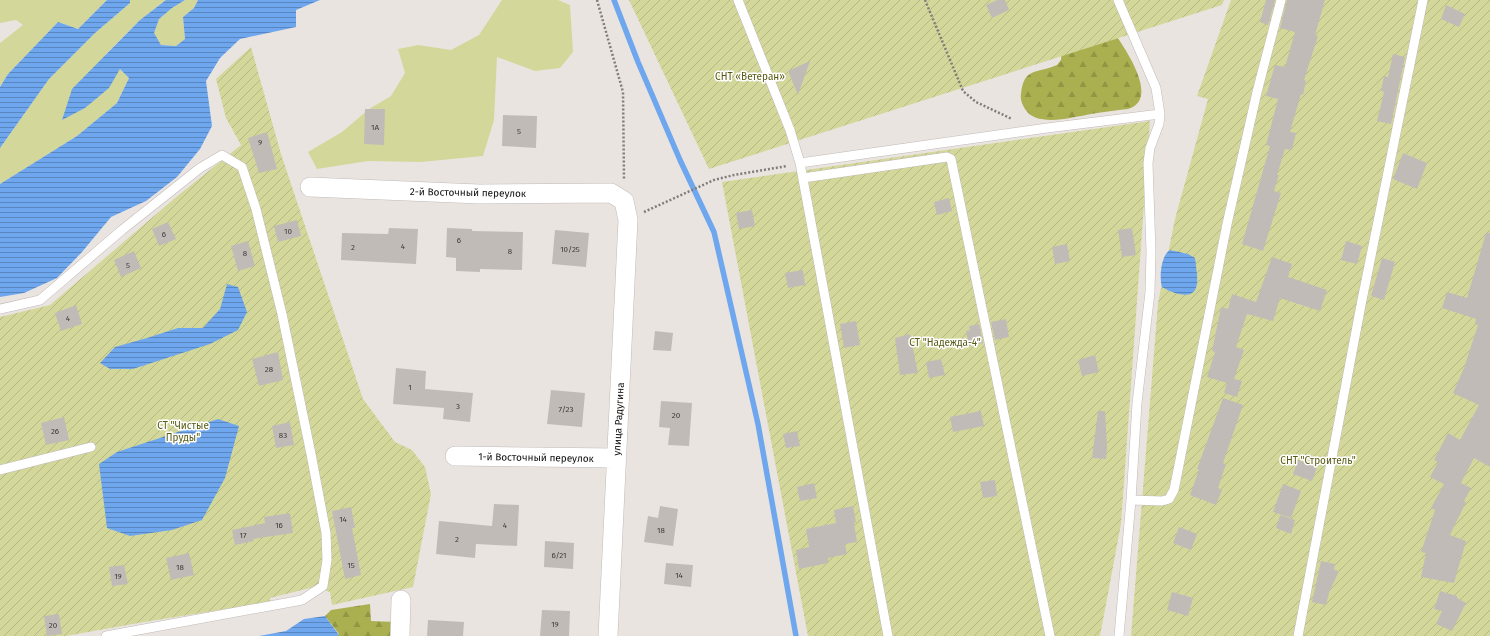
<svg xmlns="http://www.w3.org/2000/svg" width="1490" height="636" font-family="'Fira Sans',sans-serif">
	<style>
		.grass { fill: #d3d89a }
		.forest { fill: url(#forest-firs) }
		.garden { fill: url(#garden-furrows) }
		.water { fill: url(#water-rules) }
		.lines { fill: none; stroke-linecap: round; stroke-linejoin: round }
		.stream { stroke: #6ea7ed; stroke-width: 5.5 }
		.building { fill: #c1bbb8 }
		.lane-casing { stroke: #c0bab7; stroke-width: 10 }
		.street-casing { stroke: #c0bab7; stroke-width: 20 }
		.path { stroke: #807c7a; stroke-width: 2.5; stroke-dasharray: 2 2; stroke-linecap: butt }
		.lane { stroke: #fff; stroke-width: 9 }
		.street { stroke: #fff; stroke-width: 19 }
		.labels { text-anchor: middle; stroke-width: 3; stroke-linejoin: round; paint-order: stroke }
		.number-label { font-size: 8px; fill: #3c3837 }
		.park-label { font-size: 10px; fill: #575a13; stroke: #fff }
		.street-label { font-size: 10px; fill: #0f0d0c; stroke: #fff }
	</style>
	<defs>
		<pattern id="forest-firs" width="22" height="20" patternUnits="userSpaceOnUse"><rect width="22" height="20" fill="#aaaf4f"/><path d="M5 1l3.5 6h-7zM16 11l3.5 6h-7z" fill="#919544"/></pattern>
		<pattern id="garden-furrows" width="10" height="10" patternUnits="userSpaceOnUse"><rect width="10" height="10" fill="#d3d89a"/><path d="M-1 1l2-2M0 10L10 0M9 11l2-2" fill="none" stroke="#b4b884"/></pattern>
		<pattern id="water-rules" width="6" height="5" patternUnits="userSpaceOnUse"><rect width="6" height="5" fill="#6ea7ed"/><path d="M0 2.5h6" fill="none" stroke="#5986be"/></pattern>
	</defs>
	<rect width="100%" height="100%" fill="#eae4e1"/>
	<!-- grass -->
	<path class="grass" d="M 0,0 L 107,0 L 78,29 L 58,22 L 8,74 L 0,87 L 0,43 L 23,25 L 16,20 L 0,23 Z
		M 130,0 L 166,0 L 140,20 L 107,53 L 62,119 L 85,108 L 120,69 L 129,78 L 117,103 L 77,136 L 0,184 L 0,148 L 49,79 L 95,33 L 130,3 Z
		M 185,0 L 198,0 L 194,8 L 183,17 L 185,39 L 176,46 L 161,45 L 153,33 L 159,19 L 172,8 Z
		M 502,0 L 558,0 L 570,5 L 573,52 L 560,68 L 535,71 L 497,57 L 494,120 L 483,156 L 421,162 L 368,161 L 317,169 L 308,152 L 342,132 L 369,109 L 391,96 L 405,73 L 398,49 L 418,45 L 451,50 L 479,35 Z"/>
	<!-- forest -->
	<path class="forest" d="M 1113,31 C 1124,47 1161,99 1128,109 C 1116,110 1104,112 1091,114 C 1074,117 1036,128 1025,109 C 1022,104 1020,99 1021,94 C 1024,67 1036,74 1057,65 L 1061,60 L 1062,50 Z
		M 370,604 L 371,621 L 396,622 L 393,636 L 337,636 L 339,634 L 325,616 L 331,610 Z"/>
	<!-- garden -->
	<path class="garden" d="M 629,0 L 1224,0 L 1222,5 L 709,169 Z
		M 1231,0 L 1490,0 L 1490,636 L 1131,636 L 1158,303 L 1175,219 L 1208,99 L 1197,96 Z
		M 251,47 L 281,154 L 363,399 L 395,442 L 412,450 L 425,467 L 431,494 L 413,587 L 332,605 L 330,592 L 314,587 L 270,598 L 270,602 L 144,622 L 66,636 L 0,636 L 0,317 L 50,305 L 175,198 L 241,145 L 226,118 L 216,79 Z
		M 1150,121 L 1121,524 L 1100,636 L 808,636 L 722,182 Z"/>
	<!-- water -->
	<path class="water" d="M 107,0 L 130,0 L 130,3 L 95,33 L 49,79 L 0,148 L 0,87 L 8,74 L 58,22 L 78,29 Z
		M 166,0 L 185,0 L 172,8 L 159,19 L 154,33 L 161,45 L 176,46 L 185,39 L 183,17 L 194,8 L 198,0 L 320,0 L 296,10 L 296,27 L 240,39 L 220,58 L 206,81 L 212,126 L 200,149 L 177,177 L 146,201 L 111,217 L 82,252 L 57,278 L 24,293 L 0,297 L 0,184 L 77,136 L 117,103 L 129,78 L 120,69 L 109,88 L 85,108 L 62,120 L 72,89 L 140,20 Z
		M 1170,250 L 1188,254 L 1195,258 C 1196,263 1196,268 1197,274 C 1197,279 1198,285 1195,290 C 1189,300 1170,292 1162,287 C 1159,278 1161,255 1170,250 Z
		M 227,284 L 238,287 L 247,312 L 238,330 L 210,344 L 133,369 L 110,369 L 100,363 L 115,347 L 147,338 L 178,328 L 203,328 L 220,309 Z
		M 218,419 L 239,426 L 225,478 L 202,520 L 172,530 L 130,536 L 107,528 L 99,464 L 117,452 Z
		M 325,616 L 339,635 L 337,636 L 259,636 L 286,631 L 304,619 Z"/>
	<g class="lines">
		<!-- stream -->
		<path class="stream" d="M 614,0 L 638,62 L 680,160 L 714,232 L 758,424 L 796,636"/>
	</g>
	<!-- building -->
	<path class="building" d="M 997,0 L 1005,0 L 1009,10 L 992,18 L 986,5 Z
		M 1266,0 L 1275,0 L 1268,25 L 1260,22 Z
		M 1287,0 L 1325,0 L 1315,35 L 1318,36 L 1304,80 L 1306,81 L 1303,95 L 1301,94 L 1290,132 L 1296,133 L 1292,150 L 1285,149 L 1277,175 L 1279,175 L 1274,191 L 1281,193 L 1263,251 L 1242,244 L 1270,146 L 1266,145 L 1278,99 L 1266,96 L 1275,65 L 1285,67 L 1295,32 L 1280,28 Z
		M 1446,5 L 1465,14 L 1459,27 L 1441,19 Z
		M 1393,54 L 1405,57 L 1391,124 L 1377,121 L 1384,92 L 1381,91 L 1384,76 L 1388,77 Z
		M 810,61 L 798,95 L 788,71 Z
		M 365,109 L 385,109 L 384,145 L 364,144 Z
		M 503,115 L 537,116 L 536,148 L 502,146 Z
		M 267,132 L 277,169 L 259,173 L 248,138 Z
		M 1403,153 L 1427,163 L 1417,189 L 1393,179 Z
		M 949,198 L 952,211 L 937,215 L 934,202 Z
		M 752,210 L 755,226 L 739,229 L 736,213 Z
		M 297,220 L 301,236 L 278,242 L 274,226 Z
		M 168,222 L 176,239 L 159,246 L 152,229 Z
		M 389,228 L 418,229 L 416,264 L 341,260 L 342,233 L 388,234 Z
		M 447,228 L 472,229 L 472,231 L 523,232 L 522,270 L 480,269 L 480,272 L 456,271 L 456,258 L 446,257 Z
		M 1132,228 L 1136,255 L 1122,257 L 1118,230 Z
		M 555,230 L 589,233 L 586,267 L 552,264 Z
		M 1486,233 L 1490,233 L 1490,467 L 1474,458 L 1461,483 L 1471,488 L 1464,501 L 1466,502 L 1450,535 L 1466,541 L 1454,583 L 1421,577 L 1426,553 L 1421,552 L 1435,510 L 1431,508 L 1444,484 L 1430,477 L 1438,462 L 1434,460 L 1448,433 L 1460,440 L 1479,405 L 1453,393 L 1464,368 L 1478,325 L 1475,324 L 1476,319 L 1442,308 L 1447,292 L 1467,298 Z
		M 248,241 L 255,266 L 238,271 L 231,246 Z
		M 1346,241 L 1362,246 L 1357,264 L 1341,260 Z
		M 1067,244 L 1070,261 L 1055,264 L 1052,247 Z
		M 134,251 L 141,268 L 121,277 L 114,260 Z
		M 1272,257 L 1292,264 L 1288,277 L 1327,290 L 1320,311 L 1280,298 L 1273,321 L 1247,314 L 1236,347 L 1244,350 L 1234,379 L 1242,381 L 1237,397 L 1224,393 L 1227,383 L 1207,377 L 1215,352 L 1212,351 L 1221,307 L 1228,309 L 1232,294 L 1256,302 Z
		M 1382,258 L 1395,262 L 1384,300 L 1371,296 Z
		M 803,270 L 805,285 L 788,288 L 785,273 Z
		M 76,305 L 82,324 L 61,331 L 55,313 Z
		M 1006,319 L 1009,337 L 995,340 L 991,322 Z
		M 856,321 L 860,345 L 844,348 L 840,324 Z
		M 979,324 L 983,343 L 969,346 L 966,331 L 970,330 L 969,326 Z
		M 655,331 L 673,333 L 671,351 L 653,350 Z
		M 910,334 L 918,373 L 900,375 L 895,338 Z
		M 278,352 L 283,380 L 259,386 L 252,359 Z
		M 1095,355 L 1099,372 L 1082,376 L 1078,360 Z
		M 941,359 L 945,375 L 929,378 L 926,362 Z
		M 396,368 L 426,371 L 425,389 L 473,393 L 470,422 L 443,419 L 444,408 L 393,404 Z
		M 551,390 L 585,393 L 582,427 L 547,424 Z
		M 1223,398 L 1243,405 L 1223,463 L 1226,464 L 1218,488 L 1222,490 L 1216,505 L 1190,495 L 1199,470 L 1197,469 Z
		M 661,401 L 692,403 L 689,446 L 668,445 L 670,428 L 659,427 Z
		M 981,411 L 984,426 L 953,432 L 950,417 Z
		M 1098,411 L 1105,411 L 1107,447 L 1106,459 L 1092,458 Z
		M 64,417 L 69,440 L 46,445 L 41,423 Z
		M 290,422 L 294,445 L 276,448 L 272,426 Z
		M 797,431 L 800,446 L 786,448 L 783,434 Z
		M 1298,460 L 1317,467 L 1312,481 L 1293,474 Z
		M 995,480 L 997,496 L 983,498 L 980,482 Z
		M 814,483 L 817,498 L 800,501 L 797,487 Z
		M 1283,484 L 1301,491 L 1291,518 L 1273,512 Z
		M 494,504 L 519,505 L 517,546 L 476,544 L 475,558 L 436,554 L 439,521 L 492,526 Z
		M 660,506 L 678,509 L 673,546 L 644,542 L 648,516 L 658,518 Z
		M 853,506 L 856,522 L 854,523 L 857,542 L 845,544 L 847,554 L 828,558 L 828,563 L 799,569 L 796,550 L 809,547 L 806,529 L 836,523 L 834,510 Z
		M 351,507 L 355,528 L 352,528 L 361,575 L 345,579 L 332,511 Z
		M 290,513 L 293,533 L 253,539 L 254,541 L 235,545 L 232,530 L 265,523 L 264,517 Z
		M 1280,515 L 1295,520 L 1291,534 L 1276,528 Z
		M 1179,527 L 1197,534 L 1191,550 L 1173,543 Z
		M 545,541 L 574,543 L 573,569 L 544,567 Z
		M 189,553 L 194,575 L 171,580 L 166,558 Z
		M 1321,561 L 1335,564 L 1334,570 L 1339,571 L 1329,593 L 1326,605 L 1312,602 Z
		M 666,563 L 693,565 L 691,587 L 664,584 Z
		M 124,565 L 128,584 L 112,586 L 109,567 Z
		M 1440,591 L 1457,596 L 1457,598 L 1466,603 L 1452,631 L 1436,624 L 1442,611 L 1434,609 Z
		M 1172,592 L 1193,598 L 1188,616 L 1167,610 Z
		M 542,610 L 570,611 L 569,636 L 540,636 Z
		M 59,614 L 62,634 L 47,636 L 44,616 Z
		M 428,620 L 464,622 L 463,636 L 427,636 Z"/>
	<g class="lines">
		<defs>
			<path id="lane" d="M 738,0 L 790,130 L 800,163 L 888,636
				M 1118,0 L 1156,88 L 1160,114 L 1159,124 L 1150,148 L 1148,163 L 1151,252 L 1150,292 L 1137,403 L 1131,500 L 1119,636
				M 800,163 L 1047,128 L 1160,114
				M 803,178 L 947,157 L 951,159 L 1050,636
				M 0,309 L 40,300 L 122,230 L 200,168 L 222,155 L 242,167 L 256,209 L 282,314 L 311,454 L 326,533 L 327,560 L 323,586 L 302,600 L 106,636
				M 0,470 L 91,447
				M 1131,500 L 1162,501 L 1169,499 L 1174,490 L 1227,224 L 1257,92 L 1281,0
				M 1298,636 L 1361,305 L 1423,0"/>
			<path id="street" d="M 310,187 L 479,194 L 611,193 L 624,201 L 628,220 L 608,636
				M 455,456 L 617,458
				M 400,636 L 401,600"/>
		</defs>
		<!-- lane casing -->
		<use href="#lane" class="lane-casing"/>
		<!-- street casing -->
		<use href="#street" class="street-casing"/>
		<!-- path -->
		<path class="path" d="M 597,0 L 623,92 L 624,179
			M 925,0 L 963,91 L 976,102 L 1012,119
			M 644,212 L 714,180 L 734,175 L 787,166"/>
		<!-- lane -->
		<use href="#lane" class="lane"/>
		<!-- street -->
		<use href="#street" class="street"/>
	</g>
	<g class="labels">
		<!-- number labels -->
		<g class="number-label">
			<text x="375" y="130">1А</text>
			<text x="519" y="134">5</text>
			<text x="260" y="145">9</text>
			<text x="288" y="234">10</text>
			<text x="164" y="237">6</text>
			<text x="459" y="243">6</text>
			<text x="403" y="249">4</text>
			<text x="353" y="250">2</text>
			<text x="570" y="252">10/25</text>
			<text x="510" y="254">8</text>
			<text x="245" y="256">8</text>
			<text x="128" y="268">5</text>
			<text x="68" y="321">4</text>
			<text x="269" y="372">28</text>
			<text x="410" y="390">1</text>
			<text x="458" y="409">3</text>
			<text x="566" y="412">7/23</text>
			<text x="676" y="418">20</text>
			<text x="55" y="434">26</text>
			<text x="283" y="438">83</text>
			<text x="343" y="522">14</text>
			<text x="279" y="528">16</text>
			<text x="505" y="528">4</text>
			<text x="661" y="533">18</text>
			<text x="243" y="538">17</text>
			<text x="457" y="542">2</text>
			<text x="559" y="558">6/21</text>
			<text x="351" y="568">15</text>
			<text x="180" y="570">18</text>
			<text x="679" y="578">14</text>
			<text x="118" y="579">19</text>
			<text x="555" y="627">19</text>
			<text x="53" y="628">20</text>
		</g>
		<!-- park labels -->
		<g class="park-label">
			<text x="750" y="80">СНТ «Ветеран»</text>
			<text x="945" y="346">СТ "Надежда-4"</text>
			<text x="183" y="429">СТ "Чистые<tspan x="183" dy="12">Пруды"</tspan></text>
			<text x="1318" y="464">СНТ "Строитель"</text>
		</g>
		<!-- street labels -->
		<g class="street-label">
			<text transform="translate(468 192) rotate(1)" y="4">2-й Восточный переулок</text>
			<text transform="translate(618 419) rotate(-87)" y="4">улица Радугина</text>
			<text transform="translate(536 457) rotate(1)" y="4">1-й Восточный переулок</text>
		</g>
	</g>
</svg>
